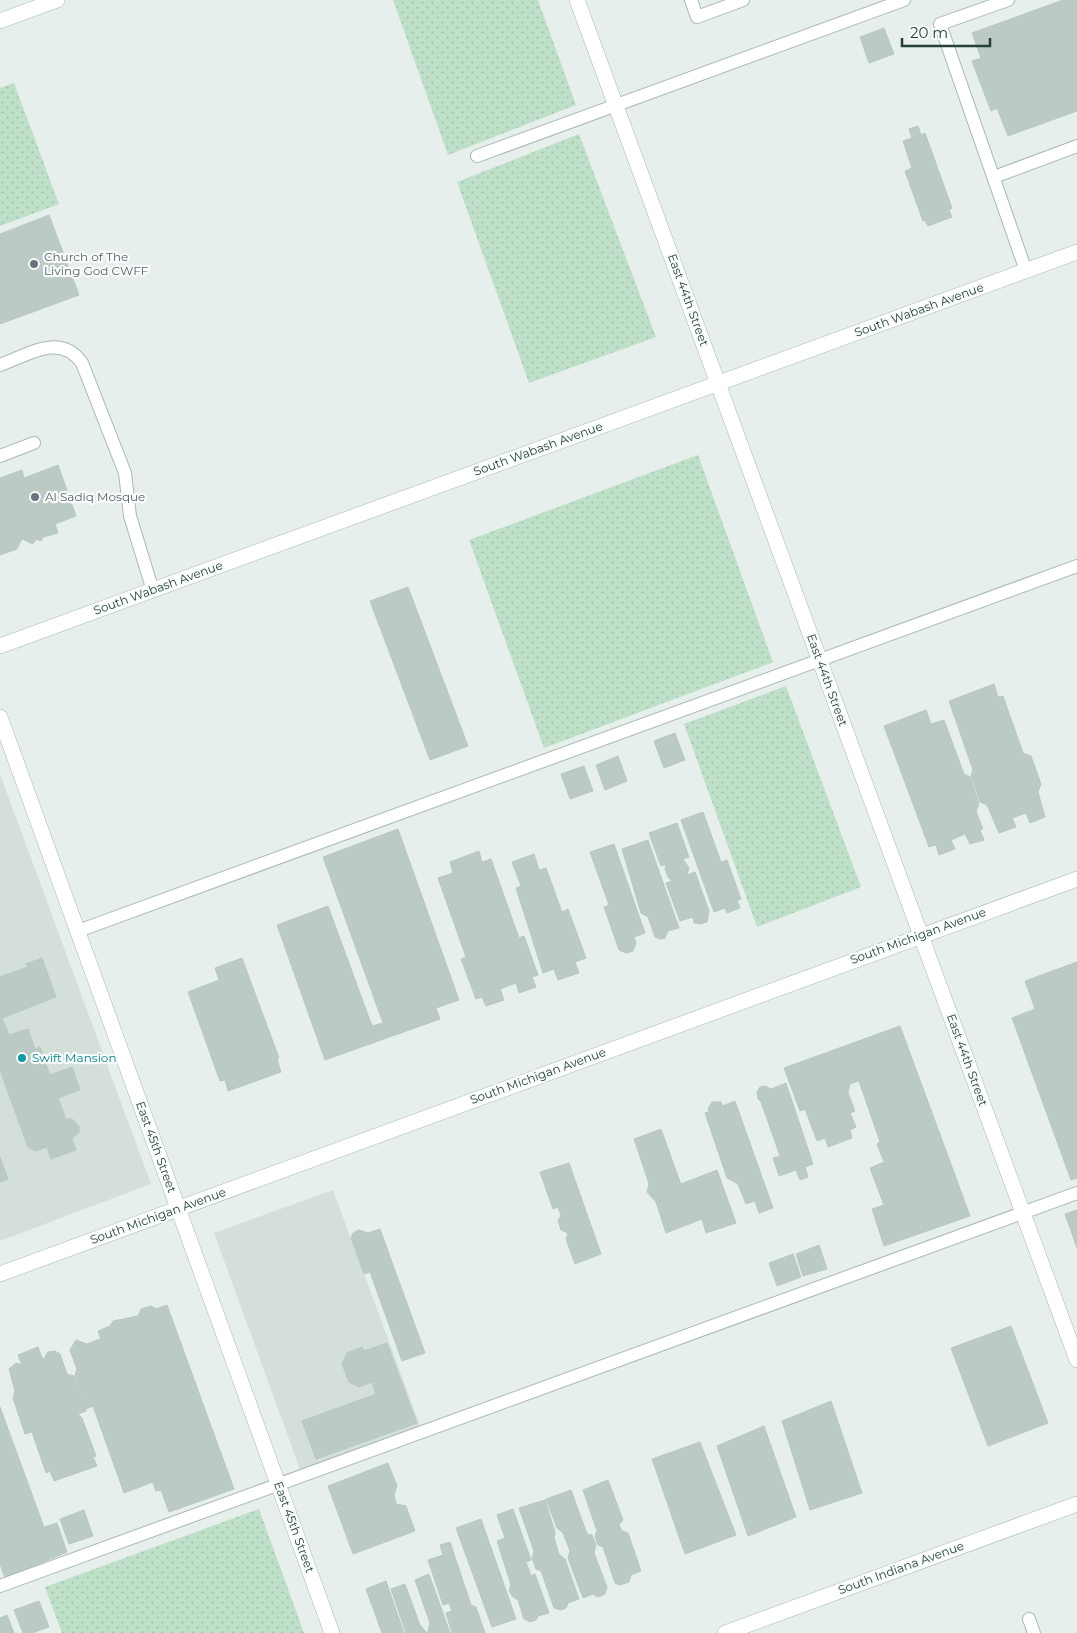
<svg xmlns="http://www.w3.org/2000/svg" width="1077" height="1633" font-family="Montserrat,sans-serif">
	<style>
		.built { fill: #d4dfda }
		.grass { fill: url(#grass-dots) }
		.building { fill: #bbcac4; stroke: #b8c9c2 }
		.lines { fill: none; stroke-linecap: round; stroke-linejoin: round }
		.service-casing { stroke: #a8b8b2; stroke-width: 14 }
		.minor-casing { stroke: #a8b8b2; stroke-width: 16 }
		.tertiary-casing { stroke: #a8b8b2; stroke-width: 16 }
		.secondary-casing { stroke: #a4bbb3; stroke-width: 16 }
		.service { stroke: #fff; stroke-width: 12 }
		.minor { stroke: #fff; stroke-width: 15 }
		.tertiary { stroke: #fff; stroke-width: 15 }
		.secondary { stroke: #fff; stroke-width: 15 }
		.worship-dot { fill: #6b7280; stroke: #f7fbf9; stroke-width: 2 }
		.culture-dot { fill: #0f9aa8; stroke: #f7fbf9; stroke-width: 2 }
		.labels { text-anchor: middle; stroke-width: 4.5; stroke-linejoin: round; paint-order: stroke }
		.worship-label { font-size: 12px; fill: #5b616d; stroke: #f7fbf9; text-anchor: start }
		.street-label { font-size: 12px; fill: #24423a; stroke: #f7fbf9 }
		.culture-label { font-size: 12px; fill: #0d838f; stroke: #f7fbf9; text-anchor: start }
	</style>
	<defs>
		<pattern id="grass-dots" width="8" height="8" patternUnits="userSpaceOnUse" patternTransform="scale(1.25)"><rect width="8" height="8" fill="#bfe0c8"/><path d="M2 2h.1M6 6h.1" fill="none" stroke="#a4c1ad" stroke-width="1.8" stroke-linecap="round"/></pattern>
	</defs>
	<rect width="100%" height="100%" fill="#e6efeb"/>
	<!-- built -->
	<path class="built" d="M 0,774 L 151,1184 L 0,1241 Z
		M 333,1190 L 422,1431 L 302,1475 L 214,1233 Z"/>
	<!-- grass -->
	<path class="grass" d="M 393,0 L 538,0 L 576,105 L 448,155 Z
		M 14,83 L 59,204 L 0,226 L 0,88 Z
		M 579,134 L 656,337 L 529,383 L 457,182 Z
		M 698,455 L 773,662 L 544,748 L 469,540 Z
		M 786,686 L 861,887 L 757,927 L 684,724 Z
		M 259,1509 L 304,1633 L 62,1633 L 45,1587 Z"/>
	<!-- building -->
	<path class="building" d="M 1063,0 L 1077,0 L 1077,111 L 1008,136 L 997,108 L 991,111 L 972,61 L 981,58 L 972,33 Z
		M 884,28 L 894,54 L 869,63 L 860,37 Z
		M 918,126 L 921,135 L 925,133 L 952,208 L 949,210 L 952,217 L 928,226 L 925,220 L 923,221 L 905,171 L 912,168 L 903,141 L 912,138 L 909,129 Z
		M 49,215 L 79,295 L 0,324 L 0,234 Z
		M 58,465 L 76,516 L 55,524 L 58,533 L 43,537 L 41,541 L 36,539 L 33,544 L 22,539 L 17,549 L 0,555 L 0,478 L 22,470 L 24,478 Z
		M 408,587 L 468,746 L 430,760 L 370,601 Z
		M 994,684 L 998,697 L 1003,696 L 1023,753 L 1031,756 L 1041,784 L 1038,792 L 1045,817 L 1030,823 L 1026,813 L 1012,818 L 1016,827 L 999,833 L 987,805 L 980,802 L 971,776 L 973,770 L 949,701 Z
		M 926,710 L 931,724 L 944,720 L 964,774 L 970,777 L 979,804 L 976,811 L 983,829 L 980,830 L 984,840 L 970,844 L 965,834 L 951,840 L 955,849 L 939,855 L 936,845 L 929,847 L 884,726 Z
		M 675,733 L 685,760 L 664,768 L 654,741 Z
		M 618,756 L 627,781 L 605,790 L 596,765 Z
		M 584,766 L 593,791 L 570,799 L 561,774 Z
		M 703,812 L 721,862 L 727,860 L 741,899 L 737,900 L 740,908 L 727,913 L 725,908 L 714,912 L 681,820 Z
		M 677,823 L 689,857 L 683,859 L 689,868 L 687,875 L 695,872 L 709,911 L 707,922 L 701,924 L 694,923 L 693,917 L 680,921 L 666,883 L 672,881 L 668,877 L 665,869 L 666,864 L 661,866 L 649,833 Z
		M 398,829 L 459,1000 L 436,1008 L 440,1019 L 325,1060 L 277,925 L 328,906 L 372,1026 L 383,1023 L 323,857 Z
		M 648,840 L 679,928 L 668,931 L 665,938 L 660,939 L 655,937 L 648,917 L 641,913 L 622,849 Z
		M 614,844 L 645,933 L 634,937 L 636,943 L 633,951 L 626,953 L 619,950 L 604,907 L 609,905 L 590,852 Z
		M 479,851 L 482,862 L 491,859 L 519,938 L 524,936 L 538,975 L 532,977 L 536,987 L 519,993 L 516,983 L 500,989 L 504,1000 L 486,1006 L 482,997 L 476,999 L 461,959 L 466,957 L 438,878 L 453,873 L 450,862 Z
		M 534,854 L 539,870 L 546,868 L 562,912 L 568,909 L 586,958 L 575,962 L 579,973 L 558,980 L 554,969 L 543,973 L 516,888 L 521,886 L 512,862 Z
		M 42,958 L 56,997 L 2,1018 L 9,1035 L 28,1029 L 35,1049 L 40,1047 L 50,1075 L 72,1067 L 80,1090 L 58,1098 L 66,1119 L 72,1119 L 79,1126 L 79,1132 L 72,1139 L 76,1150 L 51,1159 L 47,1147 L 35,1151 L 28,1147 L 0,1070 L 0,977 L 28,967 L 26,964 Z
		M 242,958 L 279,1058 L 277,1059 L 281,1072 L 228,1091 L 225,1080 L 220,1081 L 188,992 L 219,980 L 215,968 Z
		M 1077,962 L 1077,1178 L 1071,1180 L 1012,1018 L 1035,1009 L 1025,981 Z
		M 900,1026 L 952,1167 L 879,1192 L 870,1168 L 884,1162 L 877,1144 L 880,1142 L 859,1081 L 850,1084 L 848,1093 L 855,1111 L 850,1113 L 856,1127 L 850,1130 L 852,1138 L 828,1147 L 825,1138 L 817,1141 L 805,1109 L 800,1111 L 784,1068 Z
		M 786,1083 L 813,1164 L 805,1167 L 808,1177 L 800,1180 L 796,1170 L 779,1176 L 773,1158 L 780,1156 L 761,1102 L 758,1099 L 757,1092 L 760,1087 L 765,1086 L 771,1089 Z
		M 735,1101 L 773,1208 L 759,1213 L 755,1201 L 746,1204 L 738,1184 L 727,1178 L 705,1113 L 709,1112 L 708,1109 L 712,1102 L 721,1102 L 722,1106 Z
		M 661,1129 L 684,1193 L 656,1202 L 647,1192 L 649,1184 L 634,1139 Z
		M 0,1157 L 8,1179 L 0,1182 Z
		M 569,1163 L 601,1254 L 575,1264 L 566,1239 L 568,1233 L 561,1230 L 558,1220 L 561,1216 L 558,1207 L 553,1209 L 540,1172 Z
		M 952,1167 L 970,1216 L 884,1246 L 872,1209 L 884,1205 L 879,1192 Z
		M 717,1170 L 736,1223 L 706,1233 L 702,1219 L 666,1233 L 656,1202 L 684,1193 L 681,1184 Z
		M 1077,1210 L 1077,1248 L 1065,1214 Z
		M 380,1229 L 425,1353 L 402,1361 L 370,1272 L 364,1274 L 351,1238 L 353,1233 L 359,1230 L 368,1233 Z
		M 819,1245 L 827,1269 L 803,1276 L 796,1254 Z
		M 793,1254 L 801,1277 L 777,1286 L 769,1263 Z
		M 167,1305 L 234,1489 L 169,1512 L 161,1490 L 156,1491 L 98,1331 L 110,1326 L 113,1321 L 138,1316 L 141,1309 L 151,1306 L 156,1309 Z
		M 1011,1326 L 1048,1423 L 988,1446 L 951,1348 Z
		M 100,1339 L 153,1482 L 124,1493 L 93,1406 L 86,1409 L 75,1375 L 77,1369 L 70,1350 L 76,1340 L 87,1344 Z
		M 387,1343 L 417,1423 L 316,1459 L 302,1421 L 376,1394 L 372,1382 L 359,1387 L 349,1382 L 342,1364 L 347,1353 L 362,1347 L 364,1351 Z
		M 38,1347 L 43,1360 L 48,1352 L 55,1351 L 60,1354 L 67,1374 L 74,1376 L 86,1411 L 78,1414 L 82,1418 L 96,1456 L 93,1457 L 97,1466 L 54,1481 L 50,1471 L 46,1473 L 32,1432 L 25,1434 L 13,1398 L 15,1391 L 9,1369 L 16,1363 L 22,1365 L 18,1355 Z
		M 831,1401 L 862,1493 L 810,1510 L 782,1421 Z
		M 0,1407 L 44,1527 L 57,1523 L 67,1552 L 5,1578 L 0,1564 Z
		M 764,1426 L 796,1517 L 748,1536 L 717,1446 Z
		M 700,1442 L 736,1535 L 685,1554 L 652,1459 Z
		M 388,1463 L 397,1486 L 394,1495 L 396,1504 L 406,1506 L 415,1531 L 353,1554 L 328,1486 Z
		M 608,1480 L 623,1520 L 619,1525 L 622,1531 L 628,1533 L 641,1571 L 631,1575 L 629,1582 L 620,1585 L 615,1583 L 603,1547 L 598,1545 L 595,1536 L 597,1531 L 583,1490 Z
		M 571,1490 L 587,1534 L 592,1535 L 596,1544 L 594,1553 L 607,1587 L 605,1594 L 598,1597 L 593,1594 L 583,1598 L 568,1558 L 570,1551 L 563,1533 L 557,1528 L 546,1499 Z
		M 545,1500 L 555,1532 L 554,1538 L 559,1554 L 565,1559 L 579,1599 L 568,1603 L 566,1608 L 561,1610 L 554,1608 L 541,1571 L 536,1569 L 532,1558 L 534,1551 L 519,1508 Z
		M 513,1509 L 531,1560 L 526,1562 L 531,1576 L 535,1574 L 549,1613 L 538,1616 L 536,1620 L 530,1622 L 524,1619 L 518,1600 L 512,1596 L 509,1590 L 511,1585 L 497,1541 L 505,1538 L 497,1515 Z
		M 84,1510 L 93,1536 L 69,1544 L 60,1519 Z
		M 481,1519 L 516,1619 L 492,1627 L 456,1528 Z
		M 450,1542 L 471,1605 L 476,1607 L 485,1633 L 452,1633 L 446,1613 L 452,1611 L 449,1603 L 443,1605 L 428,1560 L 443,1555 L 440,1545 Z
		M 429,1574 L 450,1633 L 428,1633 L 428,1631 L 430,1623 L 415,1580 Z
		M 386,1581 L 404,1633 L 382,1633 L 366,1589 Z
		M 405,1584 L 420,1625 L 427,1633 L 406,1633 L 391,1589 Z
		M 39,1601 L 49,1627 L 32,1633 L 23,1633 L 14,1610 Z
		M 7,1615 L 14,1633 L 0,1633 L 0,1618 Z"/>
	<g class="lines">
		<defs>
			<path id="service" d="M 691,0 L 697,17 L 743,0
				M 1008,0 L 940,24 L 1026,271
				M 477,156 L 904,0
				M 994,177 L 1077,146
				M 0,365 C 28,355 60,332 82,363 L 125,473 L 130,516 L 153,591
				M 0,456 L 34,443
				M 78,931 L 1077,566
				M 0,1586 L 1077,1193
				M 1029,1619 L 1034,1633"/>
			<path id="minor" d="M 577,0 L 1077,1360
				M 0,646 L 1077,252
				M 0,717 L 332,1633"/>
			<path id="tertiary" d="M 0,1274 L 1077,879
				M 725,1633 L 1077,1504"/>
			<path id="secondary" d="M 0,21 L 57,0"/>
		</defs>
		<!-- service casing -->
		<use href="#service" class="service-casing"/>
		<!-- minor casing -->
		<use href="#minor" class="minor-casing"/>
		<!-- tertiary casing -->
		<use href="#tertiary" class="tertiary-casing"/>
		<!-- secondary casing -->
		<use href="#secondary" class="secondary-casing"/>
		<!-- service -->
		<use href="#service" class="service"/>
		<!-- minor -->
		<use href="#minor" class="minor"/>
		<!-- tertiary -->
		<use href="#tertiary" class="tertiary"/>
		<!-- secondary -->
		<use href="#secondary" class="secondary"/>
	</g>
	<!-- markers -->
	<g class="worship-dot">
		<circle cx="34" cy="264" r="5"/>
		<circle cx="35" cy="497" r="5"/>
	</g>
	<circle class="culture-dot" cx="22" cy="1058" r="5"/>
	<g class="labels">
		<!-- worship labels -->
		<g class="worship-label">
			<text x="44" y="261">Church of The<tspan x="44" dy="14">Living God CWFF</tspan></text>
			<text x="45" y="501">Al Sadiq Mosque</text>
		</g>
		<!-- street labels -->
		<g class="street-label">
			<text transform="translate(688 300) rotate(70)" y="4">East 44th Street</text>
			<text transform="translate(919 310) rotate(-20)" y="4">South Wabash Avenue</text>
			<text transform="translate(538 449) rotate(-20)" y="4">South Wabash Avenue</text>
			<text transform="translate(158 588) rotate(-20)" y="4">South Wabash Avenue</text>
			<text transform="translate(827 680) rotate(70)" y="4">East 44th Street</text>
			<text transform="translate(918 936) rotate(-20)" y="4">South Michigan Avenue</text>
			<text transform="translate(967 1060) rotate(70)" y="4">East 44th Street</text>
			<text transform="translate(538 1076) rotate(-20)" y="4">South Michigan Avenue</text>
			<text transform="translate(156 1147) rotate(70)" y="4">East 45th Street</text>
			<text transform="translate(158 1216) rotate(-20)" y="4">South Michigan Avenue</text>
			<text transform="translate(294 1527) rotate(70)" y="4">East 45th Street</text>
			<text transform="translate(901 1568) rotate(-20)" y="4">South Indiana Avenue</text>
		</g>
		<!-- culture labels -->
		<g class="culture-label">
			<text x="32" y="1062">Swift Mansion</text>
		</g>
	</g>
	<!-- scale -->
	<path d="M902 38v8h88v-8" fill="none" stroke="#24423a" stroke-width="2.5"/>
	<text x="910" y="38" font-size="15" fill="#24423a" stroke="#f7fbf9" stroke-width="4" paint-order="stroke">20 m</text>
</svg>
